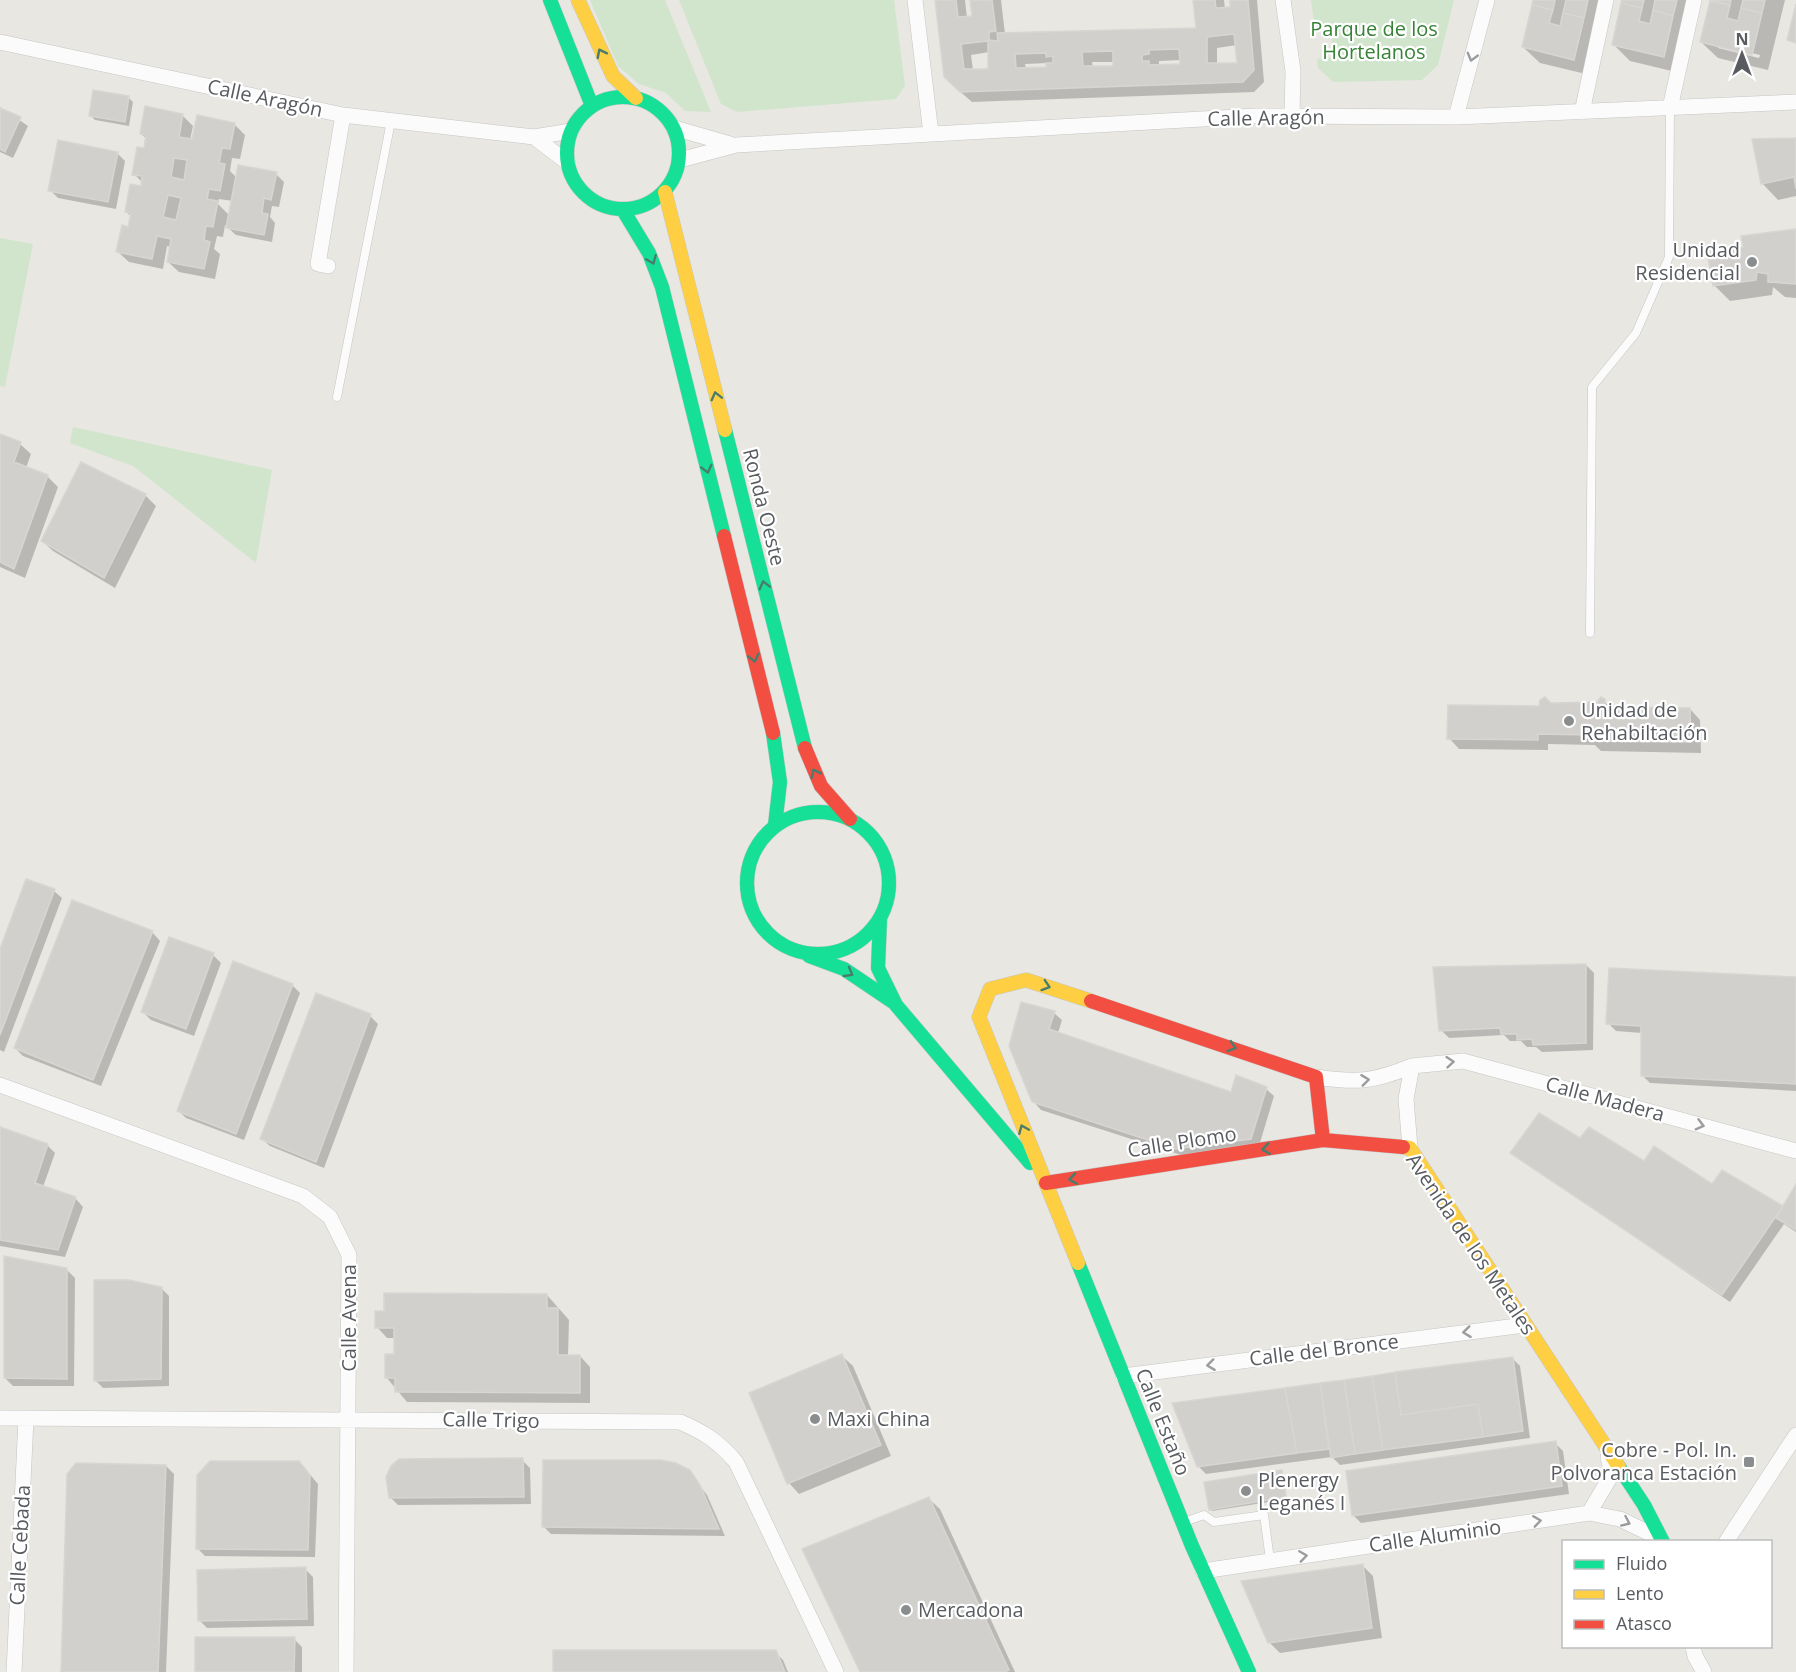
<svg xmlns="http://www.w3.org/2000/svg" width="1796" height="1672" font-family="'Open Sans',sans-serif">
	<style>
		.green { fill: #d1e5cd }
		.shadow { fill: #0003; fill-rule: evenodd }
		.building { fill: #d1d0cd; stroke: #d8d6d2; stroke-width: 1.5; fill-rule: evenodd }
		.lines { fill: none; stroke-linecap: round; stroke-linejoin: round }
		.lane-casing { stroke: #c5c5c4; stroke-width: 9 }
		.street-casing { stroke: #c5c5c4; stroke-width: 16 }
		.fast-casing { stroke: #c5c6c5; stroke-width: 15 }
		.slow-casing { stroke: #c5c6c5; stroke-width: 15 }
		.jam-casing { stroke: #c5c6c5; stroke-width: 15 }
		.lane { stroke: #fcfbfb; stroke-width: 8 }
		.street { stroke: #fcfbfb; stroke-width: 15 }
		.fast { stroke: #16e098; stroke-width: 14 }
		.slow { stroke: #ffcf43; stroke-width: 14 }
		.jam { stroke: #f24e42; stroke-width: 14 }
		.oneway { stroke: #487d6e }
		.oneway2 { stroke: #9a9c9e }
		.poi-dot { fill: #8a8d8e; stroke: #fff; stroke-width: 2 }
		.labels { text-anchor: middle; stroke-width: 4.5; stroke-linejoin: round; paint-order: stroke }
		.park-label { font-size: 20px; fill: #378236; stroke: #fff }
		.street-label { font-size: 20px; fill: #585c60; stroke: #fff }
		.poi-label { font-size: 20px; fill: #585c60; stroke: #fff; text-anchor: start }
	</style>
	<rect width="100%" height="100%" fill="#e8e7e2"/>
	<!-- green -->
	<path class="green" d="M 590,0 L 665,0 L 711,112 L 685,111 L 666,93 L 639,84 L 618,66 Z
		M 679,0 L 894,0 L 905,86 L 896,99 L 737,112 L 721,104 Z
		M 1311,0 L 1454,0 L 1438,65 L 1422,80 L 1333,82 L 1318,68 L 1317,59 L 1334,57 L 1330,29 L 1315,31 Z
		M 0,238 L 33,244 L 5,387 L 0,386 Z
		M 73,427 L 272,470 L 256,563 L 133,466 L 70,443 Z"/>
	<!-- shadow -->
	<path class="shadow" d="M 936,0 L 965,0 L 967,18 L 974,17 L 972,0 L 1001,0 L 1005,34 L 1198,29 L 1195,0 L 1224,0 L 1225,9 L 1232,8 L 1231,0 L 1257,0 L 1264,82 L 1254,92 L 972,102 L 956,88 ZM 1237,45 L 1239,64 L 1217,65 L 1217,48 ZM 989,52 L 990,70 L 973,70 L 971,55 ZM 1181,60 L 1181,66 L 1159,66 L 1159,61 ZM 1092,62 L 1114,62 L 1114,67 L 1093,68 ZM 1048,63 L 1048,69 L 1026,69 L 1025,64 Z
		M 1535,0 L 1608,0 L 1590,75 L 1540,63 L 1523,47 Z
		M 1624,0 L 1697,0 L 1680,73 L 1630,61 L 1613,44 Z
		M 1711,0 L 1785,0 L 1768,70 L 1718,58 L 1701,42 ZM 1718,45 L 1760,55 L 1759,58 L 1718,48 Z
		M 128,97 L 133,102 L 129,126 L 95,120 L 90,115 Z
		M 0,107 L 28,126 L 13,158 L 0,152 Z
		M 182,115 L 193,126 L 190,140 L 234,124 L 245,135 L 240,159 L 232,158 L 230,171 L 237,178 L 276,174 L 284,182 L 279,207 L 272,206 L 270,217 L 275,223 L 272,242 L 236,235 L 225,225 L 223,237 L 217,236 L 214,249 L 220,254 L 215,279 L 179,272 L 168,262 L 171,247 L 167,246 L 163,269 L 129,262 L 118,252 L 130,228 L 132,217 L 126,212 L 142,187 L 143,183 L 134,174 L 145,150 L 147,139 L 141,134 ZM 219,199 L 233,201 L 230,216 L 218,204 Z
		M 1796,139 L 1796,196 L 1778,200 L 1762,183 Z
		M 117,153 L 125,161 L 116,209 L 58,198 L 50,190 Z
		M 1796,231 L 1796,298 L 1785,297 L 1773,287 L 1772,295 L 1730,301 L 1714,285 L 1745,249 Z
		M 0,436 L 20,444 L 31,454 L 26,468 L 47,476 L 58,487 L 25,578 L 0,567 Z
		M 82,464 L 145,495 L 156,506 L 115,588 L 53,551 L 42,541 Z
		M 1604,701 L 1612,709 L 1690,709 L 1700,720 L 1701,753 L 1601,751 L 1595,745 L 1548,744 L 1548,750 L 1459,749 L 1449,738 L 1553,705 L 1598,703 Z
		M 54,891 L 62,898 L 4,1052 L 0,1050 L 0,953 Z
		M 73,902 L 153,933 L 160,941 L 101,1086 L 23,1056 L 15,1048 Z
		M 213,955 L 221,963 L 194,1036 L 151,1020 L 143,1012 Z
		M 1586,965 L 1594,973 L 1593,1050 L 1542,1052 L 1536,1047 L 1527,1047 L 1521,1041 L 1510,1041 L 1504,1035 L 1449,1038 L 1441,1030 Z
		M 1796,979 L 1796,1091 L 1650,1083 L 1642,1075 L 1642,1033 L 1616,1031 L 1608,1023 Z
		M 292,985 L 300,993 L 244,1140 L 186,1118 L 179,1111 Z
		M 1054,1013 L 1062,1020 L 1058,1033 L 1232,1094 L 1266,1089 L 1274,1096 L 1259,1146 L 1184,1156 L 1041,1110 L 1033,1101 L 1011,1046 Z
		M 370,1016 L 378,1024 L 324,1168 L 270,1146 L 262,1139 Z
		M 0,1129 L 47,1145 L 55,1153 L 43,1187 L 76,1199 L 83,1207 L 65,1257 L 0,1246 Z
		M 1580,1140 L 1712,1186 L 1723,1172 L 1783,1208 L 1796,1187 L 1796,1232 L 1784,1224 L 1730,1302 L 1512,1153 Z
		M 67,1270 L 75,1278 L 74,1386 L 13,1386 L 5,1378 Z
		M 161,1288 L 169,1296 L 169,1386 L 103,1388 L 95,1380 Z
		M 547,1295 L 569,1320 L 568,1356 L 580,1356 L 590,1367 L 590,1403 L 407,1402 L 386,1377 L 395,1356 L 395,1338 L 387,1338 L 377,1327 Z
		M 842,1356 L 853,1366 L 891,1456 L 799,1494 L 789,1483 Z
		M 1512,1358 L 1520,1366 L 1530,1438 L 1340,1465 L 1332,1457 L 1206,1474 L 1198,1466 L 1174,1404 Z
		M 1555,1443 L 1563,1451 L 1569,1494 L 1361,1523 L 1353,1515 Z
		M 522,1460 L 530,1468 L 531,1504 L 398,1505 L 390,1497 Z
		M 166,1466 L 174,1474 L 166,1672 L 63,1672 Z
		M 307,1471 L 318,1484 L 315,1557 L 205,1556 L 197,1548 Z
		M 689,1472 L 707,1495 L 725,1536 L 551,1534 L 543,1526 Z
		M 1281,1472 L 1287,1499 L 1212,1511 L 1210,1509 Z
		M 929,1499 L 940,1509 L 1015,1672 L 861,1672 Z
		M 1362,1565 L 1373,1576 L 1382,1638 L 1280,1653 L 1269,1642 Z
		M 305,1569 L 313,1577 L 314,1626 L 207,1628 L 199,1620 Z
		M 294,1639 L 302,1647 L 302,1672 L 196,1672 Z
		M 775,1652 L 783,1660 L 788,1672 L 554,1672 Z"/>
	<!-- building -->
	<path class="building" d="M 935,0 L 956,0 L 958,17 L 972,16 L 970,0 L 992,0 L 996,31 L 989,32 L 989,40 L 998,41 L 997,33 L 1196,28 L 1193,0 L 1215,0 L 1216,8 L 1230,7 L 1230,0 L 1248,0 L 1254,70 L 1243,82 L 960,92 L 944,77 ZM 1234,34 L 1237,63 L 1207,63 L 1207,37 ZM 988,41 L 988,69 L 964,69 L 961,44 ZM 1179,49 L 1180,64 L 1149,65 L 1149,61 L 1142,61 L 1142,55 L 1149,54 L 1149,50 ZM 1113,51 L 1113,66 L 1083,66 L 1082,52 ZM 1046,53 L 1046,57 L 1053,56 L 1053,63 L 1046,63 L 1046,67 L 1016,68 L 1015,54 Z
		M 1533,0 L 1555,0 L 1553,10 L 1532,5 Z
		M 1566,0 L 1588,0 L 1584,18 L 1563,13 Z
		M 1622,0 L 1644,0 L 1642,8 L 1621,3 Z
		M 1655,0 L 1677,0 L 1673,16 L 1653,10 Z
		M 1710,0 L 1731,0 L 1730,5 Z
		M 1743,0 L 1765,0 L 1762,13 L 1741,8 Z
		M 1710,1 L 1730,5 L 1727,18 L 1738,21 L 1741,8 L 1762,13 L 1752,55 L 1700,42 Z
		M 1621,3 L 1642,8 L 1639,21 L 1650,24 L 1653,10 L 1673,16 L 1664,57 L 1612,45 Z
		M 1796,4 L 1796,43 L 1787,40 Z
		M 1532,5 L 1553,10 L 1549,23 L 1560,26 L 1563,13 L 1584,18 L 1574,60 L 1522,47 Z
		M 93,90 L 129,96 L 125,122 L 89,116 Z
		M 145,106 L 183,114 L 179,137 L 192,139 L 197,115 L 235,123 L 230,149 L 222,148 L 219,163 L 225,164 L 220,191 L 209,189 L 207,199 L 218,201 L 213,227 L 206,226 L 204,240 L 210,242 L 204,269 L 167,262 L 171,239 L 157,236 L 152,259 L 116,252 L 122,225 L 128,227 L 131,213 L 125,212 L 130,184 L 141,186 L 142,176 L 132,175 L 137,147 L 144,148 L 146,135 L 140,134 ZM 174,158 L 187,160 L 184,180 L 171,177 ZM 168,195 L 181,198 L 176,220 L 163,217 Z
		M 0,108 L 21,117 L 5,152 L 0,149 Z
		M 1796,138 L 1796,189 L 1794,177 L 1761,184 L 1752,139 Z
		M 58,140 L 118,152 L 108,202 L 48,191 Z
		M 238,165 L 277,172 L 271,200 L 264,198 L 262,213 L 268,214 L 264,235 L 226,228 Z
		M 1796,229 L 1796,284 L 1768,282 L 1768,274 L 1757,272 L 1756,280 L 1713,286 L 1707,252 L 1743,247 L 1741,236 Z
		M 0,434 L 21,442 L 14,462 L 48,475 L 14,569 L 0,562 Z
		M 81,462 L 146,494 L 104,578 L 41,541 Z
		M 1545,697 L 1551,703 L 1597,702 L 1601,697 L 1605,699 L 1605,707 L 1690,708 L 1691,742 L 1589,741 L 1589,735 L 1538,734 L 1538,740 L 1447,739 L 1448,705 L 1539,706 L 1540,700 Z
		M 26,879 L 55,889 L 0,1035 L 0,949 Z
		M 72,900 L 153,931 L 93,1080 L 14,1048 Z
		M 169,937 L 214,953 L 186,1029 L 141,1012 Z
		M 233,961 L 293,984 L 236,1134 L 177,1111 Z
		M 1586,964 L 1586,1043 L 1533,1045 L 1532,1039 L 1517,1040 L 1517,1034 L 1501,1034 L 1500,1028 L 1439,1031 L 1433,967 Z
		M 1609,968 L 1796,977 L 1796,1084 L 1641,1076 L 1641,1026 L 1606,1024 Z
		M 316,993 L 371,1014 L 316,1162 L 260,1139 Z
		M 1021,1002 L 1055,1011 L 1049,1029 L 1231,1092 L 1236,1075 L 1267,1087 L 1251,1139 L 1175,1149 L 1032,1102 L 1009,1046 Z
		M 1539,1113 L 1580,1138 L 1589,1127 L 1644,1161 L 1654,1146 L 1712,1184 L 1722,1170 L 1783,1206 L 1722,1295 L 1510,1153 Z
		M 0,1127 L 48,1144 L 35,1183 L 76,1197 L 58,1250 L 0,1240 Z
		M 1796,1184 L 1796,1230 L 1776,1218 Z
		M 4,1256 L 67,1268 L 67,1379 L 4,1378 Z
		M 94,1280 L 129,1280 L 162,1287 L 161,1379 L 94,1381 Z
		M 384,1293 L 547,1294 L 547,1308 L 558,1308 L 558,1355 L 580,1355 L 580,1393 L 395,1392 L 395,1378 L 385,1378 L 385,1354 L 394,1354 L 394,1328 L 375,1328 L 375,1311 L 384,1311 Z
		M 842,1354 L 881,1445 L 787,1484 L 749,1393 Z
		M 1513,1357 L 1523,1431 L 1483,1437 L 1478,1404 L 1401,1415 L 1395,1372 Z
		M 1395,1372 L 1401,1415 L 1478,1404 L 1483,1437 L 1383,1450 L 1372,1376 Z
		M 1372,1376 L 1383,1450 L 1355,1454 L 1344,1380 Z
		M 1344,1380 L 1355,1454 L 1331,1458 L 1320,1383 Z
		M 1320,1383 L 1329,1449 L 1297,1453 L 1285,1388 Z
		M 1285,1388 L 1297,1453 L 1197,1467 L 1172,1403 Z
		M 1556,1441 L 1562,1486 L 1352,1516 L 1346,1471 Z
		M 523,1458 L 524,1497 L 389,1498 L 386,1477 L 391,1466 L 399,1459 Z
		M 543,1460 L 660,1460 L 676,1463 L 690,1470 L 700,1485 L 719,1529 L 542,1527 Z
		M 210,1461 L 299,1461 L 310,1475 L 308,1550 L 196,1549 L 197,1475 Z
		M 76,1463 L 166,1465 L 158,1672 L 61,1672 L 67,1474 Z
		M 1282,1470 L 1286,1497 L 1209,1510 L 1204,1482 Z
		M 929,1497 L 1009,1670 L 1005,1672 L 860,1672 L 802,1549 Z
		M 1363,1564 L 1372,1628 L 1268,1643 L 1241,1581 Z
		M 306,1567 L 307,1619 L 198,1621 L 197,1570 Z
		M 195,1637 L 295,1637 L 294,1672 L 195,1672 Z
		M 553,1650 L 776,1650 L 785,1672 L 553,1672 Z"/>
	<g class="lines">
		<defs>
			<path id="lane" d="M 337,397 L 391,121
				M 1590,633 L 1592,387 L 1636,333 L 1669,257 L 1670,108
				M 1184,1522 L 1204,1515 L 1214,1522 L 1264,1515 L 1270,1560"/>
			<path id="street" d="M 915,0 L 931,134
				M 1283,0 L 1293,71 L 1292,116
				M 0,42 L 343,115 L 534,137 L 571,131
				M 1670,108 L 1694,0
				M 1582,112 L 1606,0
				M 1456,117 L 1487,0
				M 674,128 L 730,144
				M 534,137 L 568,163
				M 680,160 L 736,145 L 1256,116 L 1456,117 L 1796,102
				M 328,266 L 318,264 L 343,115
				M 1316,1077 C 1357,1083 1373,1082 1412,1066
				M 0,1085 L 303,1196 L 330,1217 L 349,1255 L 346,1672
				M 1410,1148 L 1406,1099 L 1412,1066 L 1463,1061 L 1796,1151
				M 1123,1376 L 1525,1325
				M 0,1418 L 680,1422 C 704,1432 719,1442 736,1462 L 836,1672
				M 1589,1513 L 1612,1474 L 1608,1457
				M 1726,1542 L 1796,1435
				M 1203,1571 L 1589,1513 L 1620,1519 L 1661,1539
				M 1693,1646 L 1695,1656 L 1704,1672
				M 14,1672 L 26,1419"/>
			<path id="fast" d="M 550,0 L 592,106
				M567 153a56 56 0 1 1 112 0a56 56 0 1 1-112 0Z
				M 623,210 L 649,253 L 662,287 L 724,536
				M 725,430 L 805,748
				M 773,733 L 780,782 L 775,825
				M747 883a71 71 0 1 1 142 0a71 71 0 1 1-142 0Z
				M 880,919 L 878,968 L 896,1005 L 1030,1163
				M 809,956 L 844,969 L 893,1002
				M 1078,1263 L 1192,1546 L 1249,1672
				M 1619,1467 L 1644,1505 L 1663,1542"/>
			<path id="slow" d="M 578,0 L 613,76 L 636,98
				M 665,192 L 725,430
				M 1403,1147 L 1410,1148 L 1619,1467
				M 1078,1263 L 979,1017 L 990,989 L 1026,980 L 1091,1001"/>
			<path id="jam" d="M 724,536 L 773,733
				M 805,748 L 821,786 L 850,819
				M 1091,1001 L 1316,1077 L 1323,1140
				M 1046,1183 L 1323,1140 L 1403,1147"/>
		</defs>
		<!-- lane casing -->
		<use href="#lane" class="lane-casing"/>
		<!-- street casing -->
		<use href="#street" class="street-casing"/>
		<!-- fast casing -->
		<use href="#fast" class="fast-casing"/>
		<!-- slow casing -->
		<use href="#slow" class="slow-casing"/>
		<!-- jam casing -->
		<use href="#jam" class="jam-casing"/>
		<!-- lane -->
		<use href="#lane" class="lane"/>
		<!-- street -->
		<use href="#street" class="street"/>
		<!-- fast -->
		<use href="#fast" class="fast"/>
		<!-- slow -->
		<use href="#slow" class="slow"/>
		<!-- jam -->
		<use href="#jam" class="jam"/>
	</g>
	<!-- one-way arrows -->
	<defs><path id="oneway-chevron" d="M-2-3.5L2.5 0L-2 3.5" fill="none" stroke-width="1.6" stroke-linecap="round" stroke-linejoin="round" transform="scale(1.5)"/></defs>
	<g class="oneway">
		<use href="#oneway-chevron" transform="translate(601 53) rotate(-117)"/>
		<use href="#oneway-chevron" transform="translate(652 260) rotate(68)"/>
		<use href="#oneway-chevron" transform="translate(716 396) rotate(-104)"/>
		<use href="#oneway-chevron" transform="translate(707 469) rotate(76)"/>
		<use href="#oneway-chevron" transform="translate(764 585) rotate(-104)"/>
		<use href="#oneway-chevron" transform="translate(754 658) rotate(76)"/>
		<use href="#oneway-chevron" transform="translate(815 773) rotate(-116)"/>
		<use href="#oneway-chevron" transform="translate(849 973) rotate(30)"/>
		<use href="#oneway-chevron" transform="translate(1046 986) rotate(18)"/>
		<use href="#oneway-chevron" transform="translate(1232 1047) rotate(18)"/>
		<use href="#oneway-chevron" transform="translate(1023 1129) rotate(-113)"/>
		<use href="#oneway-chevron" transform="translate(1266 1149) rotate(171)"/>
		<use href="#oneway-chevron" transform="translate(1073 1179) rotate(171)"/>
	</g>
	<g class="oneway2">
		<use href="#oneway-chevron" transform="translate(1472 57) rotate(105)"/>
		<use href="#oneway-chevron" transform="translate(1450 1062) rotate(-5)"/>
		<use href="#oneway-chevron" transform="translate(1365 1080) rotate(-7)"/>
		<use href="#oneway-chevron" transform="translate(1700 1125) rotate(15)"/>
		<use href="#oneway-chevron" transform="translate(1467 1332) rotate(173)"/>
		<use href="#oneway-chevron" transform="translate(1211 1365) rotate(173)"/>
		<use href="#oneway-chevron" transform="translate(1537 1521) rotate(-8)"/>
		<use href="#oneway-chevron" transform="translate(1626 1522) rotate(24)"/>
		<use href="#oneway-chevron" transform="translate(1303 1556) rotate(-8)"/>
	</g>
	<!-- markers -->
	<g class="poi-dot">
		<circle cx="1752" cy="262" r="6"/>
		<circle cx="1569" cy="721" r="6"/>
		<circle cx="815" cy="1419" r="6"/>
		<rect x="1743" y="1456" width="12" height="12" rx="3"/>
		<circle cx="1246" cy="1491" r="6"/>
		<circle cx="906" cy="1610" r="6"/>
	</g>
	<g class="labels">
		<!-- park labels -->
		<g class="park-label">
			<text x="1374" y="36">Parque de los<tspan x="1374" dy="23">Hortelanos</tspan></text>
		</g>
		<!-- street labels -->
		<g class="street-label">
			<text transform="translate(265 98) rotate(12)" y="7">Calle Aragón</text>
			<text transform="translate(1266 118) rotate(-1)" y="7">Calle Aragón</text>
			<text transform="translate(764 507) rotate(76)" y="7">Ronda Oeste</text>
			<text transform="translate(1605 1099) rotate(15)" y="7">Calle Madera</text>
			<text transform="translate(1182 1142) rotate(-9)" y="7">Calle Plomo</text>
			<text transform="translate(1471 1244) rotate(56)" y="7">Avenida de los Metales</text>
			<text transform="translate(349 1318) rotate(-90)" y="7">Calle Avena</text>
			<text transform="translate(1324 1350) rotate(-7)" y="7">Calle del Bronce</text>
			<text transform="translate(491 1420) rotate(1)" y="7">Calle Trigo</text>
			<text transform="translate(1163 1422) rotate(68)" y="7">Calle Estaño</text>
			<text transform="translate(1435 1536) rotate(-8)" y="7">Calle Aluminio</text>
			<text transform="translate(20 1545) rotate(-87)" y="7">Calle Cebada</text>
		</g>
		<!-- poi labels -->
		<g class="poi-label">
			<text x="1740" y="257" text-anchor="end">Unidad<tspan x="1740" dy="23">Residencial</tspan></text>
			<text x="1581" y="717">Unidad de<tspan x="1581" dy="23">Rehabiltación</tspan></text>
			<text x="827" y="1426">Maxi China</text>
			<text x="1737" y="1457" text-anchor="end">Cobre - Pol. In.<tspan x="1737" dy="23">Polvoranca Estación</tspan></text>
			<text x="1258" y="1487">Plenergy<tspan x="1258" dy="23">Leganés I</tspan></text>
			<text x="918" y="1617">Mercadona</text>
		</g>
	</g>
	<!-- legend -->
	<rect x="1562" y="1540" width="210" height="108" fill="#ffffff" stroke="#bcbebf" stroke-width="1.5"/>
	<rect x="1574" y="1560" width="30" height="9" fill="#16e098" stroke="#bcbebf" stroke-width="1.5"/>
	<text x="1616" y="1570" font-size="18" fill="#585c60">Fluido</text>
	<rect x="1574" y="1590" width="30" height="9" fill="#ffcf43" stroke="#bcbebf" stroke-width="1.5"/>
	<text x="1616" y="1600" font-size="18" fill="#585c60">Lento</text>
	<rect x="1574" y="1620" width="30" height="9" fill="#f24e42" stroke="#bcbebf" stroke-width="1.5"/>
	<text x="1616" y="1630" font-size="18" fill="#585c60">Atasco</text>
	<!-- north arrow -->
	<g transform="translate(1742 54)" stroke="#ffffff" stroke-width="4.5" paint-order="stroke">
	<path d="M0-4.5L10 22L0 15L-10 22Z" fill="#585c60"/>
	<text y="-9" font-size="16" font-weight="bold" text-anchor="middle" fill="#585c60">N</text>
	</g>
</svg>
